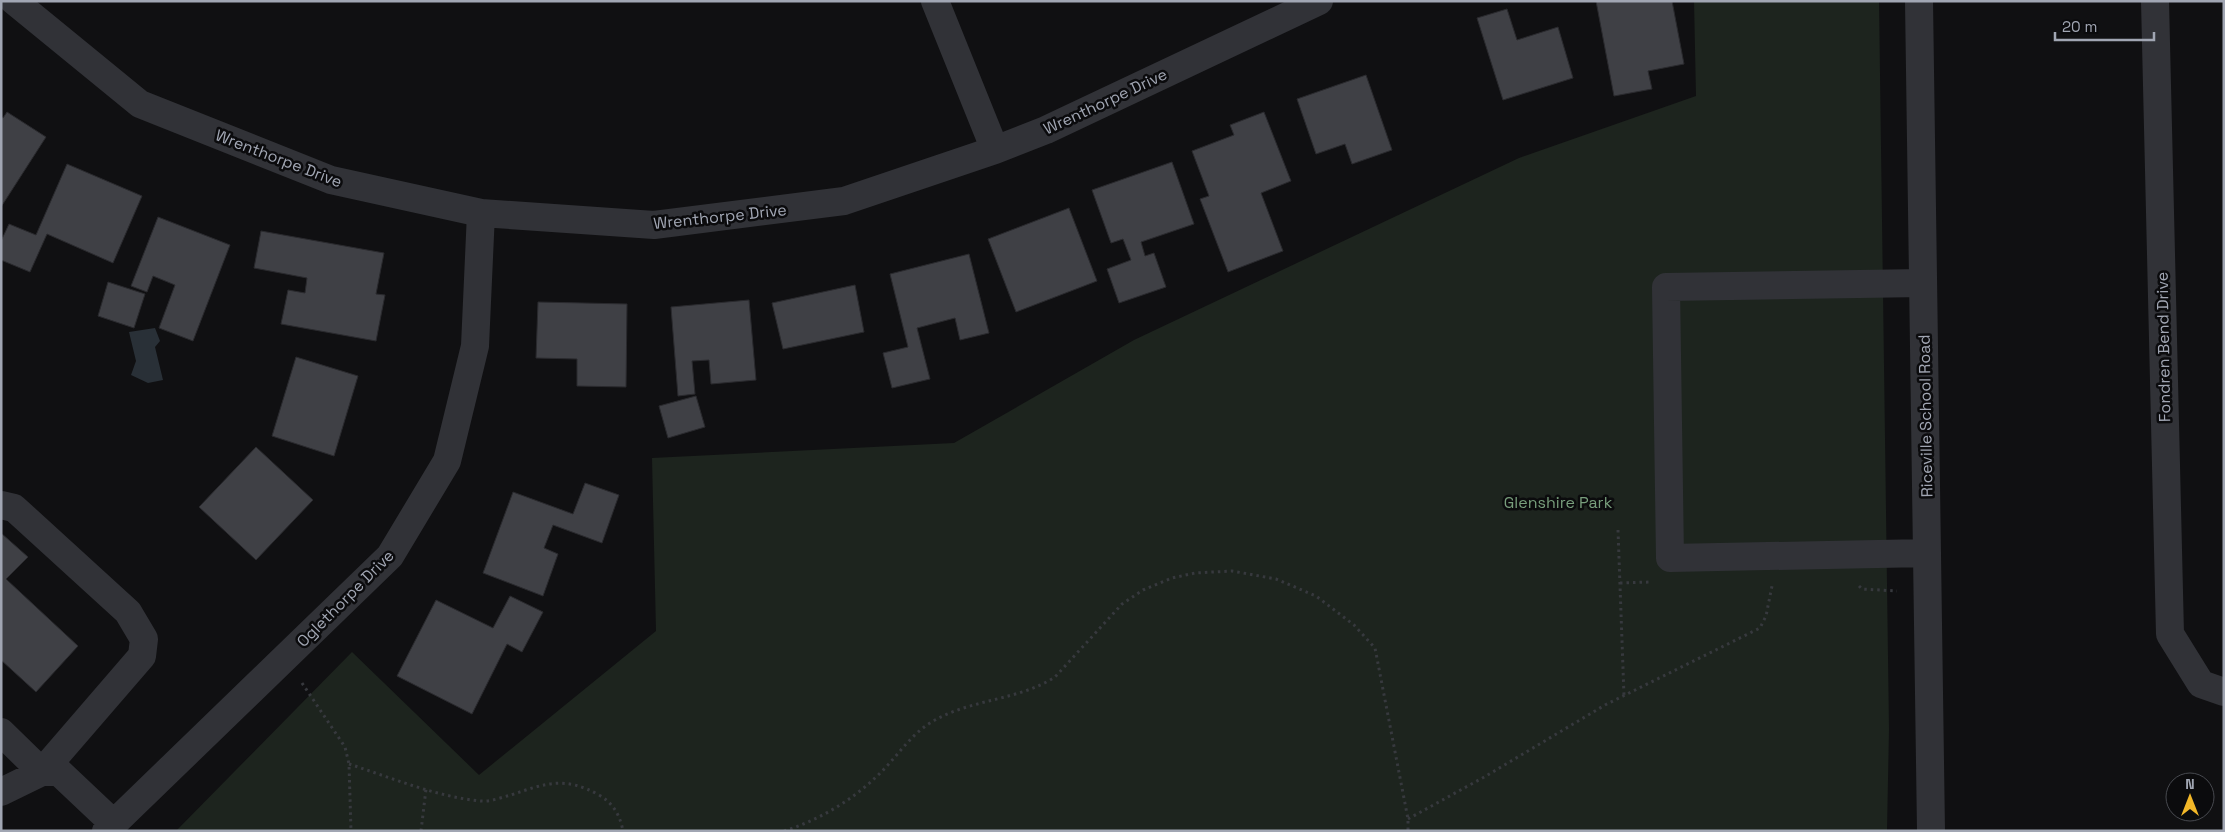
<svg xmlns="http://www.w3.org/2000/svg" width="2225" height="832" font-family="'Space Grotesk',sans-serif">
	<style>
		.green { fill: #1d241e }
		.water { fill: #293037 }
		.building { fill: #3f4045; stroke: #2a2a2e }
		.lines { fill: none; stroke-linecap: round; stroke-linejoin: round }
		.path { stroke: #37393e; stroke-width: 3; stroke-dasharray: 2.5 4; stroke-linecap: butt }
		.minor { stroke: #313237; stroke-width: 28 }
		.labels { text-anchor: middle; stroke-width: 5; stroke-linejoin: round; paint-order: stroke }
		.street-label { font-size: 16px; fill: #a1a6b3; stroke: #0b0b0d }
		.park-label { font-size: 16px; fill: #789e7c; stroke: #0b0b0d }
	</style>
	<rect width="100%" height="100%" fill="#101012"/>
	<!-- green -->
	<path class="green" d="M 1694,1 L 1879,1 L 1889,729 L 1887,831 L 176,831 L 352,652 L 479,775 L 656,631 L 652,458 L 954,443 L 1134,340 L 1519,158 L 1696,96 Z"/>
	<!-- water -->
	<path class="water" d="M 155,328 L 160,341 L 155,347 L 163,380 L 148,383 L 131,375 L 136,361 L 129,332 Z"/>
	<!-- building -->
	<path class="building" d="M 1596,1 L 1672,1 L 1684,64 L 1648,71 L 1652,89 L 1614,96 Z
		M 1507,9 L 1517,40 L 1558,27 L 1573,78 L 1503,100 L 1477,18 Z
		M 1366,75 L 1392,150 L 1352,164 L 1345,144 L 1316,154 L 1297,99 Z
		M 7,112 L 46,137 L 1,207 L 1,117 L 3,118 Z
		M 1264,112 L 1291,181 L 1261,193 L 1283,251 L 1228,272 L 1200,199 L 1209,196 L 1192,151 L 1234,135 L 1230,125 Z
		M 1172,162 L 1194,224 L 1141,242 L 1145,256 L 1154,253 L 1166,287 L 1119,303 L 1107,269 L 1131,260 L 1123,239 L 1111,243 L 1092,190 Z
		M 67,164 L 142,196 L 113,263 L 47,234 L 30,272 L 1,260 L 1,241 L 9,224 L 36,235 Z
		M 1069,208 L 1097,281 L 1016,312 L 988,239 Z
		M 158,217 L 230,245 L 193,341 L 159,328 L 175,285 L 153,276 L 147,292 L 131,286 Z
		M 261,231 L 384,253 L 376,294 L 385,295 L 376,341 L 281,324 L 288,290 L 305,293 L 307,278 L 254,268 Z
		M 969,254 L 989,333 L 960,340 L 955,318 L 917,328 L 930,379 L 892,388 L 883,353 L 908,347 L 890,274 Z
		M 108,282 L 145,294 L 134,328 L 98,316 Z
		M 855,285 L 864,332 L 783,349 L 772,303 Z
		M 749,300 L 756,380 L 711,384 L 709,360 L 692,361 L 695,394 L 678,396 L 671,307 Z
		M 538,302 L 627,304 L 626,387 L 577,386 L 577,359 L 536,358 Z
		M 296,357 L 358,376 L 334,456 L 272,436 Z
		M 696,396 L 705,427 L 668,438 L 659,406 Z
		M 256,447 L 313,500 L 256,560 L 199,507 Z
		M 585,483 L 619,495 L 602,543 L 553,525 L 544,548 L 558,554 L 543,596 L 483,573 L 513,492 L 573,514 Z
		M 1,533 L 28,557 L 6,579 L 78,646 L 36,692 L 1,660 Z
		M 510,596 L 543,612 L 522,652 L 507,644 L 472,714 L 397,676 L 436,600 L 493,628 Z"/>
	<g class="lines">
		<!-- path -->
		<path class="path" d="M 1618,530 L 1624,696
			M 1620,583 L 1651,582
			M 1859,586 L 1862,589 L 1897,591
			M 302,683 L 345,747 L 349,764 L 351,831
			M 349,764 C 392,778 437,797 481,801 C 491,802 502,797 511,795 C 546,783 565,776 599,795 C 613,803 620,815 623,831
			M 1408,819 L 1486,776 L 1605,705 L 1760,628 L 1766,616 L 1772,586
			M 421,831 L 426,789
			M 784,831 C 817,821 851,801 876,777 C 895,760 908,737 930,723 C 968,699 1018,701 1055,677 L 1122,604 L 1143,590 L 1172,578 L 1195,573 L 1232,571 L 1276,579 L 1316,596 L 1354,625 L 1375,648 L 1408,819 L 1408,831"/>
		<!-- minor -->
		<path class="minor" d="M 14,1 L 140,104 L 331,180 L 481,213 L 654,225 L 844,201 L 995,150 L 1046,130 L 1319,1
			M 935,1 L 995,150
			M 1919,1 L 1931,831
			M 2155,1 L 2170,634 L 2201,684 L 2224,692
			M 1923,283 L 1666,287 L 1670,558 L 1927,553
			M 1,505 L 14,508 L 128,612 L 144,639 L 142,656 L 42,772 L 1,732
			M 1,792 L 42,772 L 59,772 L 114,824
			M 106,831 L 390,556 L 447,461 L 475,346 L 481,213"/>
	</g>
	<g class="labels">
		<!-- street labels -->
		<g class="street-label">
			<text transform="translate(1105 101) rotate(-25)" y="6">Wrenthorpe Drive</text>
			<text transform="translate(279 158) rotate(21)" y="6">Wrenthorpe Drive</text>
			<text transform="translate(720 216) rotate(-6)" y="6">Wrenthorpe Drive</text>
			<text transform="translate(2163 347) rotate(-91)" y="6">Fondren Bend Drive</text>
			<text transform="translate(1925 416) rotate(-91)" y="6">Riceville School Road</text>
			<text transform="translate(345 598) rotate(-45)" y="6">Oglethorpe Drive</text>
		</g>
		<!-- park labels -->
		<g class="park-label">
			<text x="1558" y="508">Glenshire Park</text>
		</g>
	</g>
	<!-- border -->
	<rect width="2225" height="832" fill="none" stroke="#a1a6b3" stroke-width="5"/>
	<!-- north arrow -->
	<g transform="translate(2190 797)"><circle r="24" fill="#0b0b0d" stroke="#47494f"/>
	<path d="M0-4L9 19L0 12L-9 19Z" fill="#f2b728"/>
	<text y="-8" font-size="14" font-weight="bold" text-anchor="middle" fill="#a1a6b3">N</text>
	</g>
	<!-- scale -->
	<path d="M2055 32v8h99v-8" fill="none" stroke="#a1a6b3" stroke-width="2.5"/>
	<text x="2062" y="32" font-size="15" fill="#a1a6b3" stroke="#0b0b0d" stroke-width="4" paint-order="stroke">20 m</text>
</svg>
